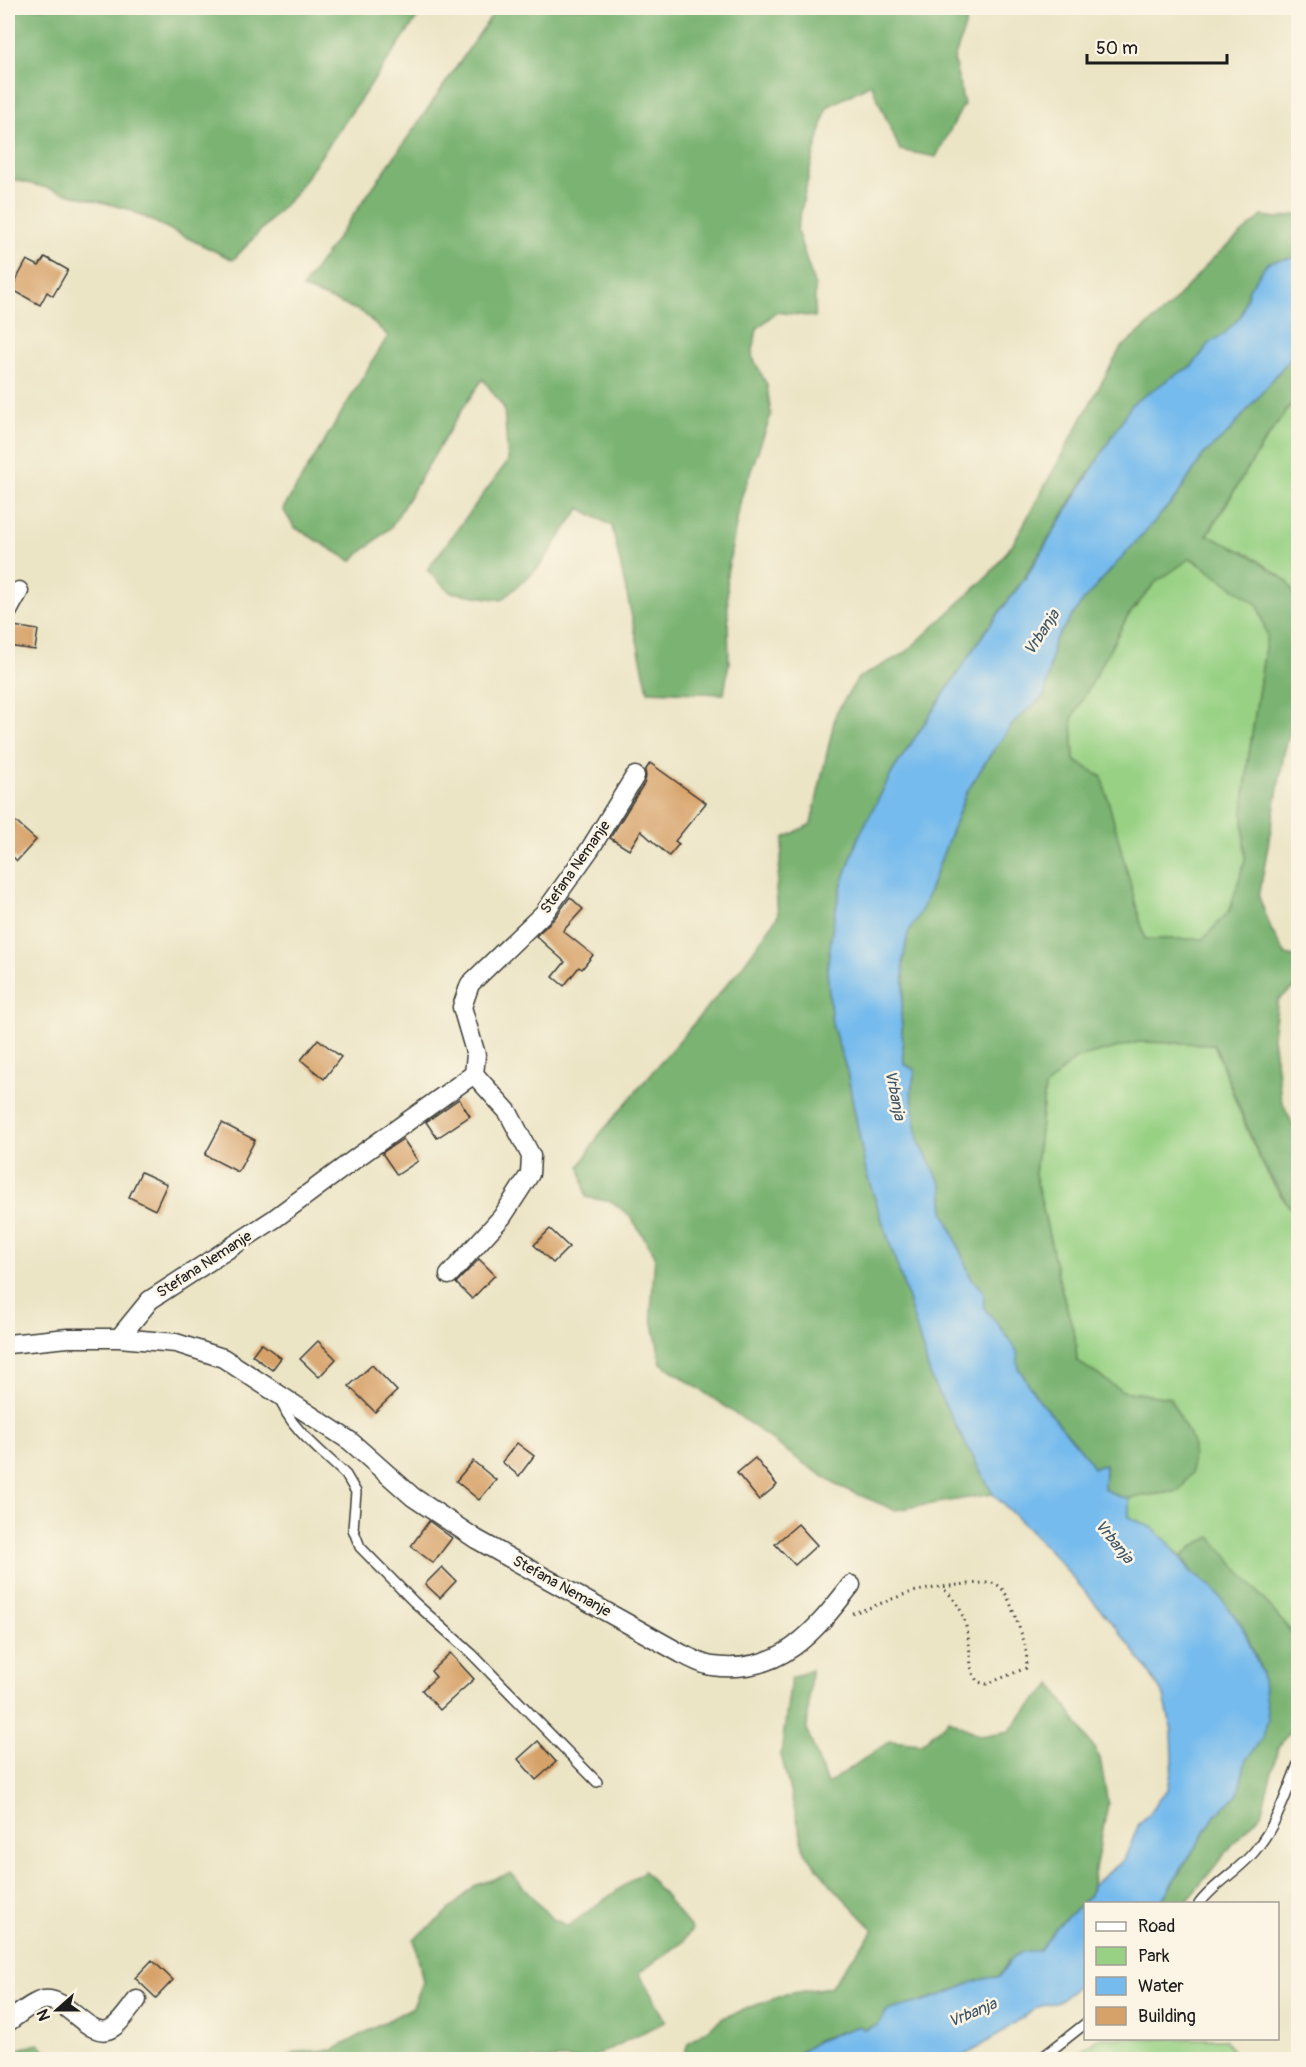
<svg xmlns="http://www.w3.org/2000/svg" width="1306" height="2067" font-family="Pangolin,sans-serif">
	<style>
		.green { fill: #98d184; stroke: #5a7650; stroke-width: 1.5 }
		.forest { fill: #7ab372; stroke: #4b6847; stroke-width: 1.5; fill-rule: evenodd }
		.water { fill: #76bbed; stroke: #496c84; stroke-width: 1.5 }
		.building { fill: #d7a269 }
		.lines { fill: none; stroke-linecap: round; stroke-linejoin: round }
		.service-casing { stroke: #3b3a35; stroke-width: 12 }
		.minor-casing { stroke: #3b3a35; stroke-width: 21 }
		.path { stroke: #3b3a35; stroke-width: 3; stroke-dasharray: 1.5 4.5; stroke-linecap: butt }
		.service { stroke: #fff; stroke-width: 9 }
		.minor { stroke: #fff; stroke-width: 18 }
		.labels { text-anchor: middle; stroke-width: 5; stroke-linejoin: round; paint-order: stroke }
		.street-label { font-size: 15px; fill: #1c1c1c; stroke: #fcf5e5 }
		.water-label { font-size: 16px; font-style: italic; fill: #3c5465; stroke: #fcf5e5 }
	</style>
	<rect width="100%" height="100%" fill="#fcf5e5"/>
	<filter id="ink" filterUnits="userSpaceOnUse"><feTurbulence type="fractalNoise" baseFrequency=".0167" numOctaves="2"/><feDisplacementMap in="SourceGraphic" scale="12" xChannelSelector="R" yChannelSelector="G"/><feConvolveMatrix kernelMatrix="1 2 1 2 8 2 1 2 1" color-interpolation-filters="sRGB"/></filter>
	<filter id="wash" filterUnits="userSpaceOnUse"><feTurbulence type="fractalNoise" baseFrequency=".008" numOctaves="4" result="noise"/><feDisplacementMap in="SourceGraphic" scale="24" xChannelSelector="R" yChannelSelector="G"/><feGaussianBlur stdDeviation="1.35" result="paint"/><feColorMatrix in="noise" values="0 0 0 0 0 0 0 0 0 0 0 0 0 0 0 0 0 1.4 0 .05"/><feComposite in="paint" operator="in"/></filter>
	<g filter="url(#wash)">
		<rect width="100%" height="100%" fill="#ebe4c5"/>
		<!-- green -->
		<path class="green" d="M 1298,394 L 1298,603 L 1288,582 L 1250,555 L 1207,536 L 1261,447 Z
			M 1190,558 L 1258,605 L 1267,635 L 1248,761 L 1243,814 L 1245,860 L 1230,910 L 1203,940 L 1145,939 L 1134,899 L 1074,760 L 1072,719 L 1128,616 L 1154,583 Z
			M 1138,1042 L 1214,1044 C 1234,1094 1260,1180 1298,1216 L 1298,1632 L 1293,1633 L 1269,1607 L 1194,1545 L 1182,1557 L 1152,1528 L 1129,1517 L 1129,1498 L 1179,1491 L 1170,1398 L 1122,1391 L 1077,1361 L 1075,1336 L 1060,1284 L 1035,1174 L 1045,1087 L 1075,1058 Z
			M 1098,2038 L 1225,2039 L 1237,2059 L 1068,2059 Z"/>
		<!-- forest -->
		<path class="forest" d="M 8,8 L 424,8 L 294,195 L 233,260 L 128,209 L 8,178 Z
			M 497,8 L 971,8 L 954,60 L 964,104 L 936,157 L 900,150 L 871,84 L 827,107 L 811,165 L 797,230 L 815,287 L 815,317 L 776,312 L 757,329 L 752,356 L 767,385 L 771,415 L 741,498 L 727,574 L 729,663 L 724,694 L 648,691 L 612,526 L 580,508 L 539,567 L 502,600 L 450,592 L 427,570 L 508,461 L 504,408 L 483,379 L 464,406 L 391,527 L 351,561 L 294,527 L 283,509 L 388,336 L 362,312 L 302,288 L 418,123 Z
			M 1298,214 L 1298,257 L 1268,263 L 1249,289 L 1241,316 L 1225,333 L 1210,343 L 1192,366 L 1162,385 L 1087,475 L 1025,577 L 985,632 L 893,771 L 859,837 L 842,884 L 834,917 L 827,969 L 832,1024 L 847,1071 L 866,1172 L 904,1286 L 932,1381 L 993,1494 L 895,1510 L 838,1486 L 800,1461 L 742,1418 L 661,1363 L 651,1313 L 655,1255 L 631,1217 L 612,1202 L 586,1197 L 580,1166 L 599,1135 L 741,968 L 778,916 L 776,889 L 784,838 L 811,824 L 836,713 L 858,678 L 905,653 L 989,575 L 1014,542 L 1120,349 L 1169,307 L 1212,259 L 1262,216 L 1279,218 Z
			M 1298,349 L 1298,394 L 1261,447 L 1207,535 L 1250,555 L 1288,582 L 1298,603 L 1298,701 L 1284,754 L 1259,897 L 1271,929 L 1286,955 L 1298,958 L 1298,985 L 1278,1000 L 1273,1037 L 1281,1099 L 1298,1136 L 1298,1216 L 1290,1208 L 1260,1159 L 1214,1044 L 1138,1042 L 1075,1059 L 1045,1087 L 1035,1174 L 1060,1284 L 1075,1336 L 1077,1361 L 1122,1391 L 1170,1398 L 1193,1443 L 1192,1473 L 1179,1491 L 1129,1498 L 1120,1497 L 1104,1489 L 1105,1465 L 1093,1468 L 1086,1456 L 1036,1396 L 1019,1369 L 1016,1350 L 1001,1328 L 984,1308 L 983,1292 L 971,1278 L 944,1211 L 942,1186 L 918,1140 L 911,1092 L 915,1070 L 904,1064 L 901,1014 L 904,987 L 903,960 L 908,933 L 923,907 L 966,793 L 990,755 L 1015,721 L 1045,695 L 1054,641 L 1083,601 L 1177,496 L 1203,455 L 1229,432 ZM 1191,558 L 1258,605 L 1267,635 L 1248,761 L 1243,814 L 1245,860 L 1230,910 L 1203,939 L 1145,939 L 1102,777 L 1074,760 L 1072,719 L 1128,616 L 1155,583 Z
			M 1211,1537 L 1292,1633 L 1298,1632 L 1298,1719 L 1278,1748 L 1261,1814 L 1233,1844 L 1185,1903 L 1160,1904 L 1214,1817 L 1238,1794 L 1246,1760 L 1263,1737 L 1262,1674 L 1257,1659 L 1242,1626 L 1212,1587 L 1193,1574 L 1182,1557 L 1194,1545 Z
			M 811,1670 L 807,1730 L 827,1784 L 890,1741 L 921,1744 L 949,1720 L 981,1736 L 1009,1731 L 1024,1713 L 1052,1684 L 1100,1758 L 1108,1804 L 1090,1895 L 1056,1928 L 1039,1951 L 1009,1960 L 999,1977 C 980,1977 968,1985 950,1992 C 930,2000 908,2005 887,2011 L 878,2025 L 864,2030 L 859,2026 L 817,2040 L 806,2049 L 788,2059 L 683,2060 L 688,2043 L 725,2017 L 786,1994 L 830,1987 L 874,1930 L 832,1886 L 805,1852 L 781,1755 L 791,1678 Z
			M 644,1871 L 692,1929 L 683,1942 L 639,1973 L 666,2021 L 589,2059 L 285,2059 L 296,2052 L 333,2050 L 413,2007 L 423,1982 L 414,1939 L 443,1916 L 474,1886 L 511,1873 L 552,1919 L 568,1926 Z
			M 38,2044 L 55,2059 L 8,2059 L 8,2052 Z"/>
		<!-- water -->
		<path class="water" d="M 1298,257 L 1298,349 L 1229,432 L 1203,455 L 1177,496 L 1083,601 L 1054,641 L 1045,695 L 1015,721 L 990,755 L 966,793 L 923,907 L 908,933 L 903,960 L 904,987 L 901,1014 L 904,1064 L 915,1070 L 911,1092 L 918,1140 L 942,1186 L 944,1211 L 971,1278 L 984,1292 L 984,1308 L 1001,1328 L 1017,1351 L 1019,1369 L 1036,1396 L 1086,1456 L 1093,1468 L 1105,1465 L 1104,1489 L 1120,1497 L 1129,1498 L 1129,1517 L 1152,1528 L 1168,1542 L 1193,1574 L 1212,1587 L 1242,1626 L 1262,1674 L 1268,1719 L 1263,1737 L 1246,1760 L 1238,1794 L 1214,1817 L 1160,1903 L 1086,1904 L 1085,1978 L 1062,2000 L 1038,2007 L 978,2048 L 957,2059 L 788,2059 L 806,2049 L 817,2041 L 859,2026 L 865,2030 L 878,2025 L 887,2011 C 908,2005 930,2000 950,1992 C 968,1985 980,1977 999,1977 C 1011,1958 1015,1949 1039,1951 L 1056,1928 L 1090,1895 L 1092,1886 L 1124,1860 L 1139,1824 L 1150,1813 L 1160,1797 L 1168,1789 L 1173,1761 L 1172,1731 L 1164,1696 L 1148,1670 L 1118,1630 L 1050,1551 L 993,1494 L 932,1381 L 904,1286 L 866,1172 L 847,1071 L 832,1024 L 827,969 L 834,917 L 842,884 L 859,836 L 893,771 L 985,632 L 1026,577 L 1132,404 L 1172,377 L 1192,366 L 1210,343 L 1225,333 L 1241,316 L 1249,289 L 1268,262 Z"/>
		<g id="blocks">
			<!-- building -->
			<path class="building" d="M 45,257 L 68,270 L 53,296 L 47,292 L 40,305 L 11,289 L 27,260 L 39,266 Z
				M 8,625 L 38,630 L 35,650 L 8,646 Z
				M 650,763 L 706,803 L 675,841 L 679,844 L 669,856 L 641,831 L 629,850 L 610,838 L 645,782 L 646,776 L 645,771 Z
				M 8,815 L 36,840 L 17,861 L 8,852 Z
				M 570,897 L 583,909 L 563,931 L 593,955 L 582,969 L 579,967 L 564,986 L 553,977 L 565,962 L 536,936 L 554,919 Z
				M 318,1039 L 341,1057 L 324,1079 L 301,1060 Z
				M 459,1099 L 470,1116 L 437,1138 L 426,1122 Z
				M 222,1123 L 255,1140 L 238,1172 L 205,1155 Z
				M 403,1139 L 418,1161 L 397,1175 L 382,1153 Z
				M 141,1172 L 167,1184 L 155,1210 L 129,1197 Z
				M 550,1229 L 569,1247 L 553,1263 L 534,1245 Z
				M 479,1259 L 495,1275 L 472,1299 L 456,1283 Z
				M 318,1341 L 336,1359 L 319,1377 L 300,1359 Z
				M 261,1343 L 281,1358 L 272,1370 L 252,1355 Z
				M 372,1365 L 397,1391 L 375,1412 L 349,1386 Z
				M 517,1443 L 534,1456 L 519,1476 L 502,1462 Z
				M 755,1458 L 777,1485 L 759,1500 L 737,1473 Z
				M 473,1461 L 496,1480 L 479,1500 L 456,1481 Z
				M 429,1521 L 452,1538 L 433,1563 L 411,1546 Z
				M 798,1524 L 817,1545 L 795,1565 L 775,1544 Z
				M 442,1567 L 456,1581 L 440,1598 L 425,1584 Z
				M 450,1653 L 474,1679 L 440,1710 L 422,1690 L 436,1677 L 431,1671 Z
				M 538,1741 L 556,1762 L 536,1780 L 518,1759 Z
				M 152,1960 L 173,1980 L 156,1998 L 135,1978 Z"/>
		</g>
	</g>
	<g filter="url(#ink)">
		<use href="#blocks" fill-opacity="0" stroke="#3b3a35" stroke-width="1.5"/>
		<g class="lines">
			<defs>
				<path id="service" d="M 281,1400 C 287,1426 327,1456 346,1475 L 356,1492 L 353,1529 L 360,1547 L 414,1602 L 472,1654 L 597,1782
					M 1199,1904 C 1214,1884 1238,1871 1254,1852 C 1276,1826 1286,1795 1298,1764
					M 1039,2060 L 1086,2023"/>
				<path id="minor" d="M 8,611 L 19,591
					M 449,1275 L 502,1217 L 530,1174 L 531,1156 L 508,1112 L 474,1074
					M 119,1338 L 150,1300 L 274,1219 L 359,1156 L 474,1074 L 476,1055 L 462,1007 L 470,984 L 545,912 L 590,849 L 635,776
					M 8,1344 L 68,1338 L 119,1338 L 176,1343 L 223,1358 L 350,1441 L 413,1497 L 476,1539 L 682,1654 C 691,1658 702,1665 712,1666 C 780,1675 813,1634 851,1585
					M 8,2022 C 18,2015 31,2003 43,2000 C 67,1995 90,2042 112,2028 C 122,2022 130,2008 137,2000"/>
			</defs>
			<!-- service casing -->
			<use href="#service" class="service-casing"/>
			<!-- minor casing -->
			<use href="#minor" class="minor-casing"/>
			<!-- path -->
			<path class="path" d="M 852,1613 C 872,1608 890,1599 909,1593 C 920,1589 988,1580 996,1584 C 1008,1591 1011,1607 1016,1619 C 1022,1635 1029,1651 1026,1668 L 987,1684 L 978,1682 C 971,1673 971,1666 970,1655 C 968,1629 964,1604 942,1588"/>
			<!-- service -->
			<use href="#service" class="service"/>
			<!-- minor -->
			<use href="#minor" class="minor"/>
		</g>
	</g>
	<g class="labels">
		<!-- street labels -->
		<g class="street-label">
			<text transform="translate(575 867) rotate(-55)" y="5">Stefana Nemanje</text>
			<text transform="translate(204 1264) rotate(-33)" y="5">Stefana Nemanje</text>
			<text transform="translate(562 1586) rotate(29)" y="5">Stefana Nemanje</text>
		</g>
		<!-- water labels -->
		<g class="water-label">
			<text transform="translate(1041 632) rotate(-57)" y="6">Vrbanja</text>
			<text transform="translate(896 1095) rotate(79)" y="6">Vrbanja</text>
			<text transform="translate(1115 1541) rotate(51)" y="6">Vrbanja</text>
			<text transform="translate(972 2012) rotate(-23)" y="6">Vrbanja</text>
		</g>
	</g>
	<!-- margin -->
	<rect width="1306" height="2067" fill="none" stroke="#fcf5e5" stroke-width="30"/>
	<!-- legend -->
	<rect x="1084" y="1902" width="195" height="138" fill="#fcf5e5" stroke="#a29e95" stroke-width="1.5"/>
	<rect x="1096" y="1922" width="30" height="9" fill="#ffffff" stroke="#a29e95" stroke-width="1.5"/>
	<text x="1138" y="1932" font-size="18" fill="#1c1c1c">Road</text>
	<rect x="1096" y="1947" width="30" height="18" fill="#98d184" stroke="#a29e95" stroke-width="1.5"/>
	<text x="1138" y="1962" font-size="18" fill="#1c1c1c">Park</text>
	<rect x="1096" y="1977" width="30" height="18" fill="#76bbed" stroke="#a29e95" stroke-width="1.5"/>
	<text x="1138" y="1992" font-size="18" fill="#1c1c1c">Water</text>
	<rect x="1096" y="2007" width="30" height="18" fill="#d7a269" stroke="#a29e95" stroke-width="1.5"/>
	<text x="1138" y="2022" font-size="18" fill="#1c1c1c">Building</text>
	<!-- north arrow -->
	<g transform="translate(57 2010) rotate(249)" stroke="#fcf5e5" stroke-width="4.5" paint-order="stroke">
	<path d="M0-4.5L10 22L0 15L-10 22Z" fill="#1c1c1c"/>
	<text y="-9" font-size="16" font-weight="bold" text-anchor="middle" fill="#1c1c1c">N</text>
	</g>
	<!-- scale -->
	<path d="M1087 54v9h140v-9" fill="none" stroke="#1c1c1c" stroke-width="3"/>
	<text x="1096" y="54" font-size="18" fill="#1c1c1c" stroke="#fcf5e5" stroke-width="4.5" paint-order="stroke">50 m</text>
</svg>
